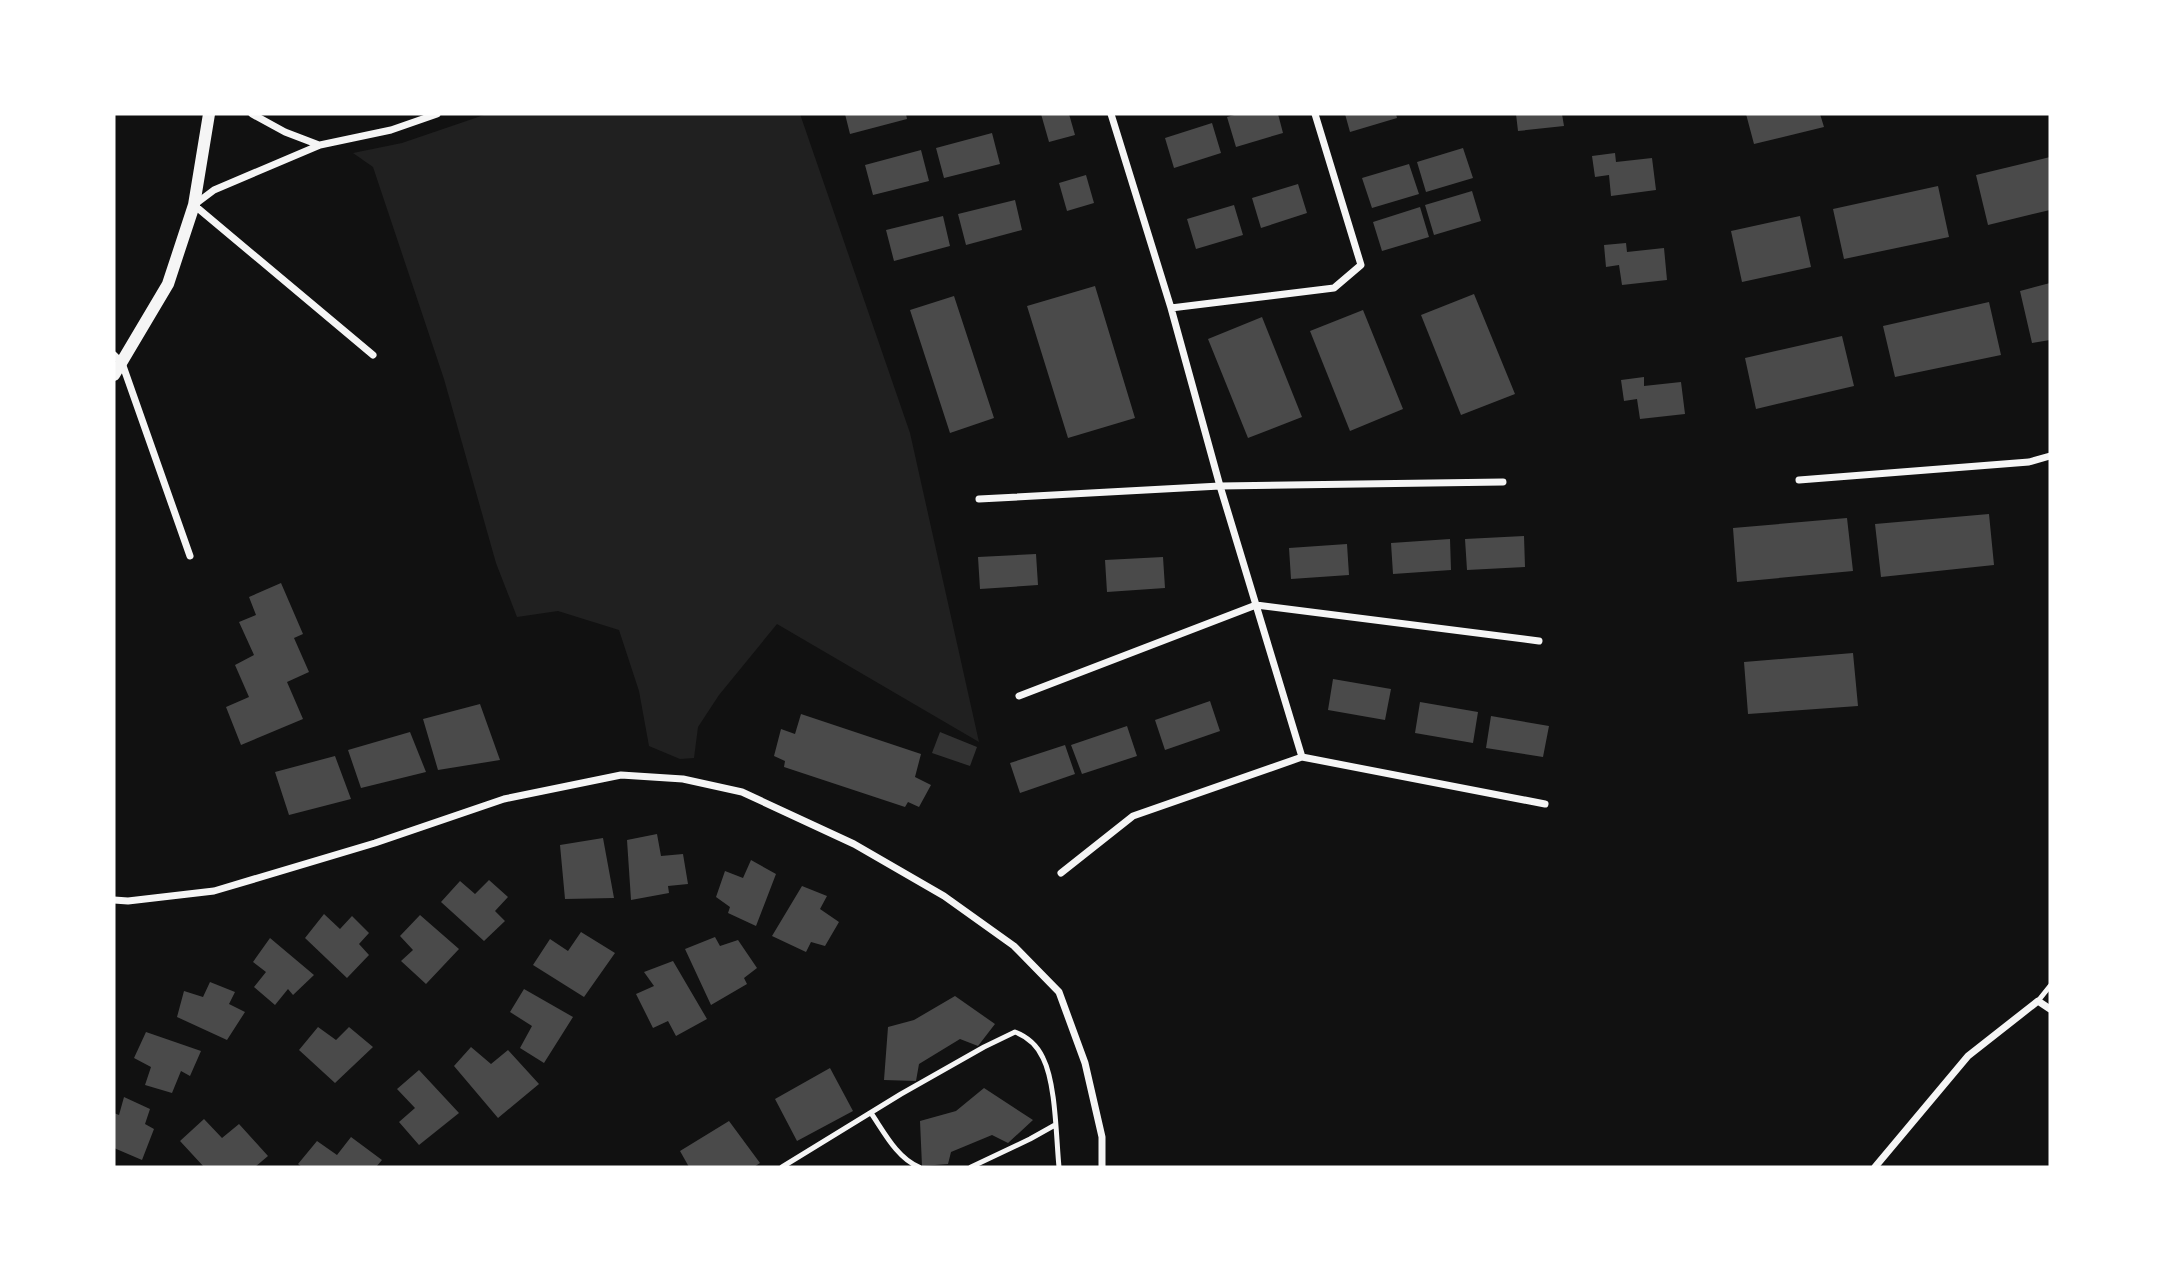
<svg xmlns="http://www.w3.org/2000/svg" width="2164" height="1281" font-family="'Source Sans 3',sans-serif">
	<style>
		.green { fill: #202020 }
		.water { fill: #333 }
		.building { fill: #4a4a4a }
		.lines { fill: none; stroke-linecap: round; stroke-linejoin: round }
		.service { stroke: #f5f5f5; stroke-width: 5 }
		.minor { stroke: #f5f5f5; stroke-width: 7 }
		.tertiary { stroke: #f5f5f5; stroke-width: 12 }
	</style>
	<rect width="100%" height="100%" fill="#111"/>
	<!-- green -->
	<path class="green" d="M 487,114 L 800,114 L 910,433 L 979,742 L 777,624 L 719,695 L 698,727 L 694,758 L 680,759 L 649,746 L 639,691 L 619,630 L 558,611 L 517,617 L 496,563 L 444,379 L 373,167 L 353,153 L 402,143 Z"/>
	<!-- water -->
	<path class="water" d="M 940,732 L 977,747 L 970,766 L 932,753 Z"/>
	<!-- building -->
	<path class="building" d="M 845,114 L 906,114 L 907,119 L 850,134 Z
		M 1041,114 L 1069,114 L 1075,135 L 1049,142 Z
		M 1238,114 L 1278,114 L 1283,133 L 1236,147 L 1227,117 Z
		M 1345,114 L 1396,114 L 1397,118 L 1350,132 Z
		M 1516,114 L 1562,114 L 1564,126 L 1518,131 Z
		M 1746,114 L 1820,114 L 1824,127 L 1754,144 Z
		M 1212,123 L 1221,153 L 1174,168 L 1165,138 Z
		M 992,133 L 1000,164 L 944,178 L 936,148 Z
		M 1463,148 L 1473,178 L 1426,192 L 1417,162 Z
		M 921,150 L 929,181 L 873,195 L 865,165 Z
		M 1615,153 L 1616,162 L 1652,158 L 1656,190 L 1611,196 L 1609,175 L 1595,177 L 1592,156 Z
		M 2050,157 L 2050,210 L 1988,225 L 1976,175 Z
		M 1409,164 L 1419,194 L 1372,208 L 1362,178 Z
		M 1086,175 L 1094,203 L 1067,211 L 1059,183 Z
		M 1298,184 L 1307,213 L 1261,228 L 1252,198 Z
		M 1938,186 L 1949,237 L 1844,259 L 1833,209 Z
		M 1472,191 L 1481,221 L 1434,235 L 1425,205 Z
		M 1015,200 L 1022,230 L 966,245 L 958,214 Z
		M 1234,205 L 1243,235 L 1196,249 L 1187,219 Z
		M 1420,207 L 1429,237 L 1382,251 L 1373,222 Z
		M 943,216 L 950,246 L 894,261 L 886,230 Z
		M 1800,216 L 1811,267 L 1742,282 L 1731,231 Z
		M 1626,243 L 1627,252 L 1664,248 L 1667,280 L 1622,285 L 1619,265 L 1606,267 L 1604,245 Z
		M 2050,283 L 2050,340 L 2032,343 L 2020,291 Z
		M 1095,286 L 1135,418 L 1068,438 L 1027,306 Z
		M 1474,294 L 1515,394 L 1461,415 L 1421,315 Z
		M 954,296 L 994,418 L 950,433 L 910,310 Z
		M 1989,302 L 2001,355 L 1895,377 L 1883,326 Z
		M 1363,310 L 1403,409 L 1350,431 L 1310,331 Z
		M 1262,317 L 1302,417 L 1248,438 L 1208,339 Z
		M 1842,336 L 1854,386 L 1756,409 L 1745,358 Z
		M 1644,377 L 1644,386 L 1681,382 L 1685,414 L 1640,419 L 1637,399 L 1624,401 L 1621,380 Z
		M 1989,514 L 1994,565 L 1881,577 L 1875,524 Z
		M 1847,518 L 1853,571 L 1737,582 L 1733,528 Z
		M 1524,536 L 1525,567 L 1467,570 L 1465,539 Z
		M 1450,539 L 1451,570 L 1393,574 L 1391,543 Z
		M 1347,544 L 1349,575 L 1291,579 L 1289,548 Z
		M 1036,554 L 1038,585 L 980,589 L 978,557 Z
		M 1163,557 L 1165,588 L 1107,592 L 1105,560 Z
		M 281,583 L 303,634 L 294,638 L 309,672 L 287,682 L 303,719 L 241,745 L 226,707 L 249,697 L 235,665 L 254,655 L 239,622 L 256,615 L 249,597 Z
		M 1853,653 L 1858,706 L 1748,714 L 1744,662 Z
		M 1333,679 L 1391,689 L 1385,720 L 1328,710 Z
		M 1210,701 L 1220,731 L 1165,750 L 1155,720 Z
		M 1420,702 L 1478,712 L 1473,743 L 1415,733 Z
		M 480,704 L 500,760 L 438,770 L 423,719 Z
		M 801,714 L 921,754 L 915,777 L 931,785 L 919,807 L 908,802 L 905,807 L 784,767 L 785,761 L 774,756 L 781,729 L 795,734 Z
		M 1491,716 L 1549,726 L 1543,757 L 1486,748 Z
		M 1127,726 L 1137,756 L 1082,774 L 1071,745 Z
		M 410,732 L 426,772 L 361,788 L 348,750 Z
		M 1065,745 L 1075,774 L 1020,793 L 1010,763 Z
		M 335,756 L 351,799 L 289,815 L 275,772 Z
		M 657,834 L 661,856 L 683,854 L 688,884 L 668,886 L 669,893 L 631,900 L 627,840 Z
		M 603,838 L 614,898 L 565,899 L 560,845 Z
		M 751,860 L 776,874 L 756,926 L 728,913 L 730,907 L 716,897 L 725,871 L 743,878 Z
		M 489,880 L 508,897 L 495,911 L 505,921 L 484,941 L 441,902 L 460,881 L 475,894 Z
		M 802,886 L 827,896 L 820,909 L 839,922 L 825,946 L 811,942 L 806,952 L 772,936 Z
		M 324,914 L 340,929 L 352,916 L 369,933 L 359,944 L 369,955 L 347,978 L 305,938 Z
		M 420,915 L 459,949 L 426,984 L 401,961 L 413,950 L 400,936 Z
		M 581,932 L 615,953 L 584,997 L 533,965 L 550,939 L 568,951 Z
		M 715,937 L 720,946 L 738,940 L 757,968 L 744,978 L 747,984 L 711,1005 L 685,949 Z
		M 270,938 L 314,975 L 293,995 L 288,989 L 275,1005 L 254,987 L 266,972 L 253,962 Z
		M 673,961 L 707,1019 L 676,1036 L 668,1021 L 653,1028 L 636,994 L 654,986 L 644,972 Z
		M 210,982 L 235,992 L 229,1004 L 245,1012 L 227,1040 L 177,1017 L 184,991 L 203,997 Z
		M 524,989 L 573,1017 L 544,1063 L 520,1048 L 532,1026 L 510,1012 Z
		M 955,996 L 995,1024 L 978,1046 L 960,1039 L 919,1064 L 916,1081 L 884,1080 L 888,1027 L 914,1020 Z
		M 318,1027 L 336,1040 L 349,1027 L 373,1047 L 335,1083 L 299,1050 Z
		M 146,1032 L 201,1051 L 190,1076 L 181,1071 L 172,1093 L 145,1085 L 151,1067 L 134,1058 Z
		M 471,1047 L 491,1064 L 508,1050 L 539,1084 L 498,1118 L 454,1066 Z
		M 830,1068 L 853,1111 L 797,1141 L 775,1099 Z
		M 419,1070 L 459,1113 L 419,1145 L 399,1122 L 415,1108 L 397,1089 Z
		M 984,1088 L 1033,1120 L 1008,1143 L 992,1135 L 951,1152 L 948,1164 L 922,1166 L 920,1121 L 956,1111 Z
		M 124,1097 L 150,1109 L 145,1124 L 154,1129 L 142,1160 L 114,1148 L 114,1113 L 119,1115 Z
		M 204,1119 L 222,1138 L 239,1124 L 268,1156 L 255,1167 L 204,1167 L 180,1141 Z
		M 729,1121 L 760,1163 L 754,1167 L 689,1167 L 680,1151 Z
		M 351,1137 L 382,1160 L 376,1167 L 302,1167 L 298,1164 L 317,1141 L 337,1155 Z"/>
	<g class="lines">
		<!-- service -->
		<path class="service" d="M 2038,1001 L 2050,986
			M 871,1113 C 884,1132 897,1158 919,1167
			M 782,1167 L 901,1094 L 984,1047 L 1015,1032 C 1028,1037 1037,1045 1043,1058 C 1056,1084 1056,1137 1059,1167
			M 971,1167 L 1030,1139 L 1055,1125"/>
		<!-- minor -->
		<path class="minor" d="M 252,114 L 285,132 L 319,145
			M 1111,114 L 1171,308 L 1220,486 L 1302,757
			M 1171,308 L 1334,288 L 1361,265 L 1315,114
			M 114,355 L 122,363 L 190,556
			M 373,355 L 194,205 L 214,190 L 320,145 L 391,130 L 437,114
			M 1799,480 L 2029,462 L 2050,456
			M 979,499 L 1220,486 L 1503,482
			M 1019,696 L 1256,605 L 1539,641
			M 1061,873 L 1133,816 L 1302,757 L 1545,804
			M 114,900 L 128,901 L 214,891 L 375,843 L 504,799 L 621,775 L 683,779 L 742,792 L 854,844 L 944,896 L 1014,946 L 1059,992 L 1085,1063 L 1102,1137 L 1102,1167
			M 1875,1167 L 1968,1056 L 2038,1001 L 2050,1009"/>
		<!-- tertiary -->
		<path class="tertiary" d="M 114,375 L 168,284 L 194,205 L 209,114"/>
	</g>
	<!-- border -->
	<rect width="2164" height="1281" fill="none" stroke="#ffffff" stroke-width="231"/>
</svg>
